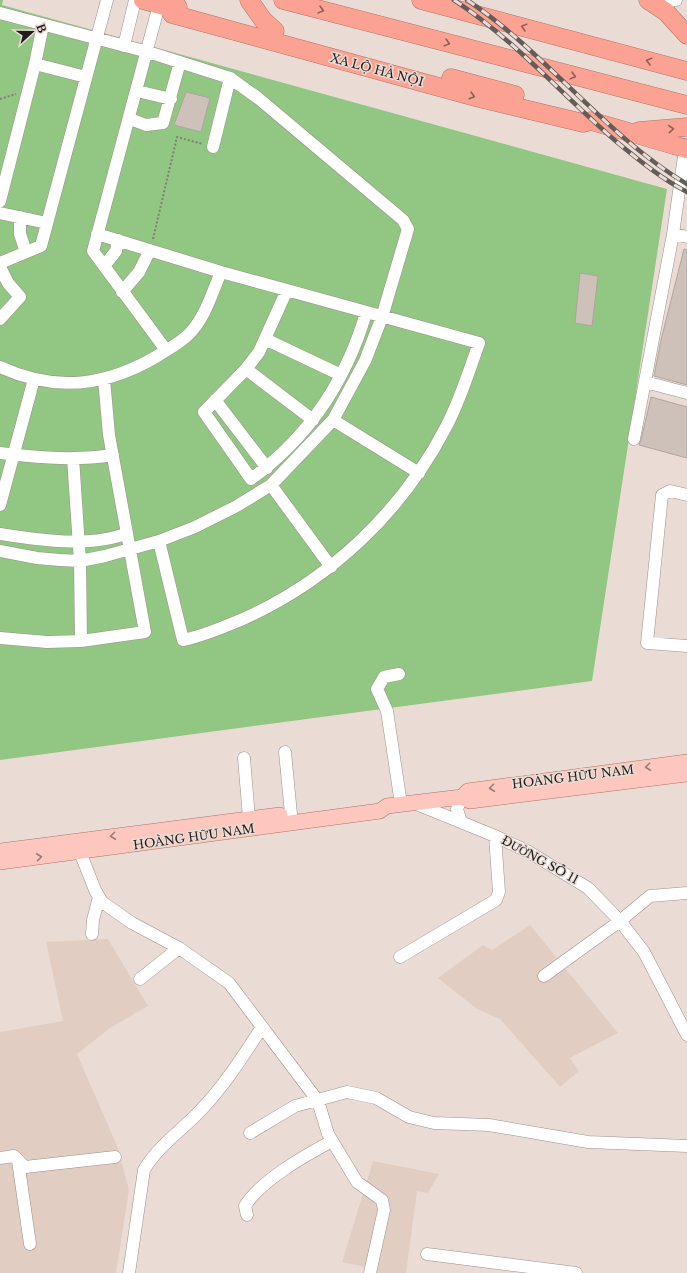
<svg xmlns="http://www.w3.org/2000/svg" width="687" height="1273" font-family="'Libre Baskerville',serif">
	<style>
		.built { fill: #e2cdc3 }
		.green { fill: #91c683 }
		.building { fill: #cec1ba; stroke: #b2a49e }
		.lines { fill: none; stroke-linecap: round; stroke-linejoin: round }
		.minor-casing { stroke: #9e918a; stroke-width: 13 }
		.major-casing { stroke: #af7368; stroke-width: 16 }
		.highway-casing { stroke: #af7368; stroke-width: 19 }
		.path { stroke: #857c77; stroke-width: 2; stroke-dasharray: 2 2; stroke-linecap: butt }
		.minor { stroke: #fff; stroke-width: 12 }
		.major { stroke: #fdc7be; stroke-width: 15 }
		.highway { stroke: #fba292; stroke-width: 18 }
		.rail-casing { stroke: #645c57; stroke-width: 4.5 }
		.rail { stroke: #eadcd5; stroke-width: 3; stroke-dasharray: 9; stroke-linecap: butt }
		.oneway { stroke: #8e5f56 }
		.oneway2 { stroke: #9a7a74 }
		.labels { text-anchor: middle; stroke-width: 3; stroke-linejoin: round; paint-order: stroke }
		.street-label { font-size: 12px; fill: #211c19; stroke: #eadcd5 }
	</style>
	<rect width="100%" height="100%" fill="#eadcd5"/>
	<!-- built -->
	<path class="built" d="M 530,925 L 618,1033 L 570,1058 L 579,1071 L 560,1087 L 500,1019 L 477,1009 L 438,978 L 483,945 L 492,950 Z
		M 108,939 L 148,1006 L 110,1028 L 77,1054 L 118,1148 L 129,1190 L 116,1273 L 0,1273 L 0,1032 L 63,1021 L 46,942 Z
		M 373,1161 L 439,1174 L 428,1193 L 417,1191 L 406,1273 L 371,1273 L 370,1268 L 342,1262 Z"/>
	<!-- green -->
	<path class="green" d="M 0,0 L 3,0 L 2,5 L 667,189 L 592,681 L 0,760 Z"/>
	<!-- building -->
	<path class="building" d="M 186,92 L 210,98 L 201,132 L 174,125 Z
		M 684,249 L 687,250 L 687,385 L 654,376 L 661,340 Z
		M 580,273 L 598,276 L 592,326 L 575,323 Z
		M 651,397 L 687,407 L 687,458 L 639,445 L 641,440 Z"/>
	<g class="lines">
		<defs>
			<path id="minor" d="M 667,2 L 676,0
				M 159,5 L 93,251 L 166,350
				M 0,13 L 148,52 L 230,78 L 258,98 L 403,220 L 408,229 L 382,317 L 365,361 L 333,420 L 271,485 L 235,507 L 195,527 L 159,541 L 105,556 L 80,561 L 60,560 L 37,558 L 0,551
				M 124,46 L 135,0
				M 35,64 L 86,77
				M 137,91 L 171,99
				M 130,119 L 146,125 L 163,123 L 180,62
				M 213,147 L 230,78
				M 0,201 L 35,64 L 43,25
				M 0,213 L 47,223
				M 20,217 L 20,234 L 26,252
				M 97,234 L 221,272 L 479,343 C 469,371 460,401 446,427 C 402,512 330,580 243,619 C 224,627 204,636 183,640 L 159,541
				M 673,234 L 687,237
				M 0,263 L 41,246 L 107,0
				M 104,266 L 116,251 L 118,240
				M 0,267 L 8,283 L 20,297 L 0,319
				M 287,290 L 259,352 L 246,369 L 204,412 L 251,479 C 309,437 346,381 366,313
				M 122,292 L 139,272 L 150,250
				M 265,339 L 341,375
				M 0,367 C 56,393 108,386 159,355 C 170,348 180,343 189,334 C 205,318 212,293 221,272
				M 246,369 L 313,420
				M 645,382 L 687,393
				M 215,400 L 267,468
				M 333,420 L 419,473
				M 634,439 L 673,234 L 685,149
				M 0,453 C 37,458 75,461 113,455
				M 73,458 L 80,561 L 81,641
				M 271,485 L 331,567
				M 687,495 L 670,491 L 662,495 L 647,643 L 687,646
				M 0,505 L 34,379
				M 0,534 C 37,540 92,548 127,533
				M 0,638 L 47,642 L 81,641 L 145,632 L 109,435 L 104,379
				M 399,674 L 384,677 L 377,689 L 387,711 L 401,804
				M 285,752 L 291,814
				M 244,758 L 249,818
				M 414,803 L 495,836 L 529,852 L 588,888 L 620,921 L 644,952 L 687,1035
				M 461,822 L 457,809 L 462,797
				M 80,852 L 95,890 L 102,902 L 132,923 L 179,948 L 229,983 L 318,1101 L 328,1134 L 357,1182 L 382,1200 L 384,1210 L 370,1273
				M 92,934 L 93,920 L 99,897
				M 400,957 L 496,900 L 499,892 L 495,836
				M 544,976 L 620,921 L 650,896 L 687,893
				M 140,979 L 179,948
				M 250,1133 L 295,1106 L 347,1092 L 376,1098 L 409,1117 L 434,1123 L 489,1125 L 588,1142 L 687,1146
				M 0,1158 L 14,1156 L 25,1167 L 115,1157
				M 18,1161 L 30,1244
				M 247,1215 L 245,1206 C 261,1180 306,1155 332,1141
				M 427,1254 L 576,1273
				M 129,1273 L 144,1170 C 157,1147 182,1130 200,1111 C 225,1085 243,1056 262,1027"/>
			<path id="major" d="M 462,797 L 470,801 L 687,774
				M 0,851 L 280,815
				M 0,862 L 380,811 L 387,806 L 462,797 L 468,791 L 687,762"/>
			<path id="highway" d="M 143,0 L 168,7 L 178,7
				M 249,0 L 263,20 L 275,31
				M 283,0 L 687,105
				M 421,0 L 687,71
				M 648,0 L 666,12 L 687,35
				M 168,7 L 172,14 L 479,98 L 583,123 L 591,121 L 687,149
				M 451,78 L 515,95
				M 639,131 L 687,127"/>
		</defs>
		<!-- minor casing -->
		<use href="#minor" class="minor-casing"/>
		<!-- major casing -->
		<use href="#major" class="major-casing"/>
		<!-- highway casing -->
		<use href="#highway" class="highway-casing"/>
		<!-- path -->
		<path class="path" d="M 0,99 L 16,94
			M 153,239 L 177,137 L 203,144"/>
		<!-- minor -->
		<use href="#minor" class="minor"/>
		<!-- major -->
		<use href="#major" class="major"/>
		<!-- highway -->
		<use href="#highway" class="highway"/>
		<defs>
			<path id="rail" d="M 454,0 C 515,40 563,96 618,143 C 640,161 662,179 687,192
				M 467,0 C 547,53 604,135 687,184"/>
		</defs>
		<!-- rail casing -->
		<use href="#rail" class="rail-casing"/>
		<!-- rail -->
		<use href="#rail" class="rail"/>
	</g>
	<!-- one-way arrows -->
	<defs><path id="oneway-chevron" d="M-2-3.5L2.5 0L-2 3.5" fill="none" stroke-width="1.6" stroke-linecap="round" stroke-linejoin="round"/></defs>
	<g class="oneway">
		<use href="#oneway-chevron" transform="translate(321 10) rotate(15)"/>
		<use href="#oneway-chevron" transform="translate(524 27) rotate(-165)"/>
		<use href="#oneway-chevron" transform="translate(447 43) rotate(15)"/>
		<use href="#oneway-chevron" transform="translate(649 61) rotate(-165)"/>
		<use href="#oneway-chevron" transform="translate(573 76) rotate(15)"/>
		<use href="#oneway-chevron" transform="translate(472 96) rotate(16)"/>
		<use href="#oneway-chevron" transform="translate(671 129) rotate(-5)"/>
	</g>
	<g class="oneway2">
		<use href="#oneway-chevron" transform="translate(648 767) rotate(173)"/>
		<use href="#oneway-chevron" transform="translate(492 788) rotate(173)"/>
		<use href="#oneway-chevron" transform="translate(113 836) rotate(173)"/>
		<use href="#oneway-chevron" transform="translate(39 857) rotate(-7)"/>
	</g>
	<g class="labels">
		<!-- street labels -->
		<g class="street-label">
			<text transform="translate(377 70) rotate(15)" y="4">XA LỘ HÀ NỘI</text>
			<text transform="translate(573 777) rotate(-7)" y="4">HOÀNG HỮU NAM</text>
			<text transform="translate(194 837) rotate(-8)" y="4">HOÀNG HỮU NAM</text>
			<text transform="translate(540 860) rotate(29)" y="4">ĐƯỜNG SỐ 11</text>
		</g>
	</g>
	<!-- north arrow -->
	<g transform="translate(32 32) rotate(69)" stroke="#eadcd5" stroke-width="3" paint-order="stroke">
	<path d="M0-3L7 15L0 10L-7 15Z" fill="#211c19"/>
	<text y="-6" font-size="11" font-weight="bold" text-anchor="middle" fill="#211c19">B</text>
	</g>
</svg>
